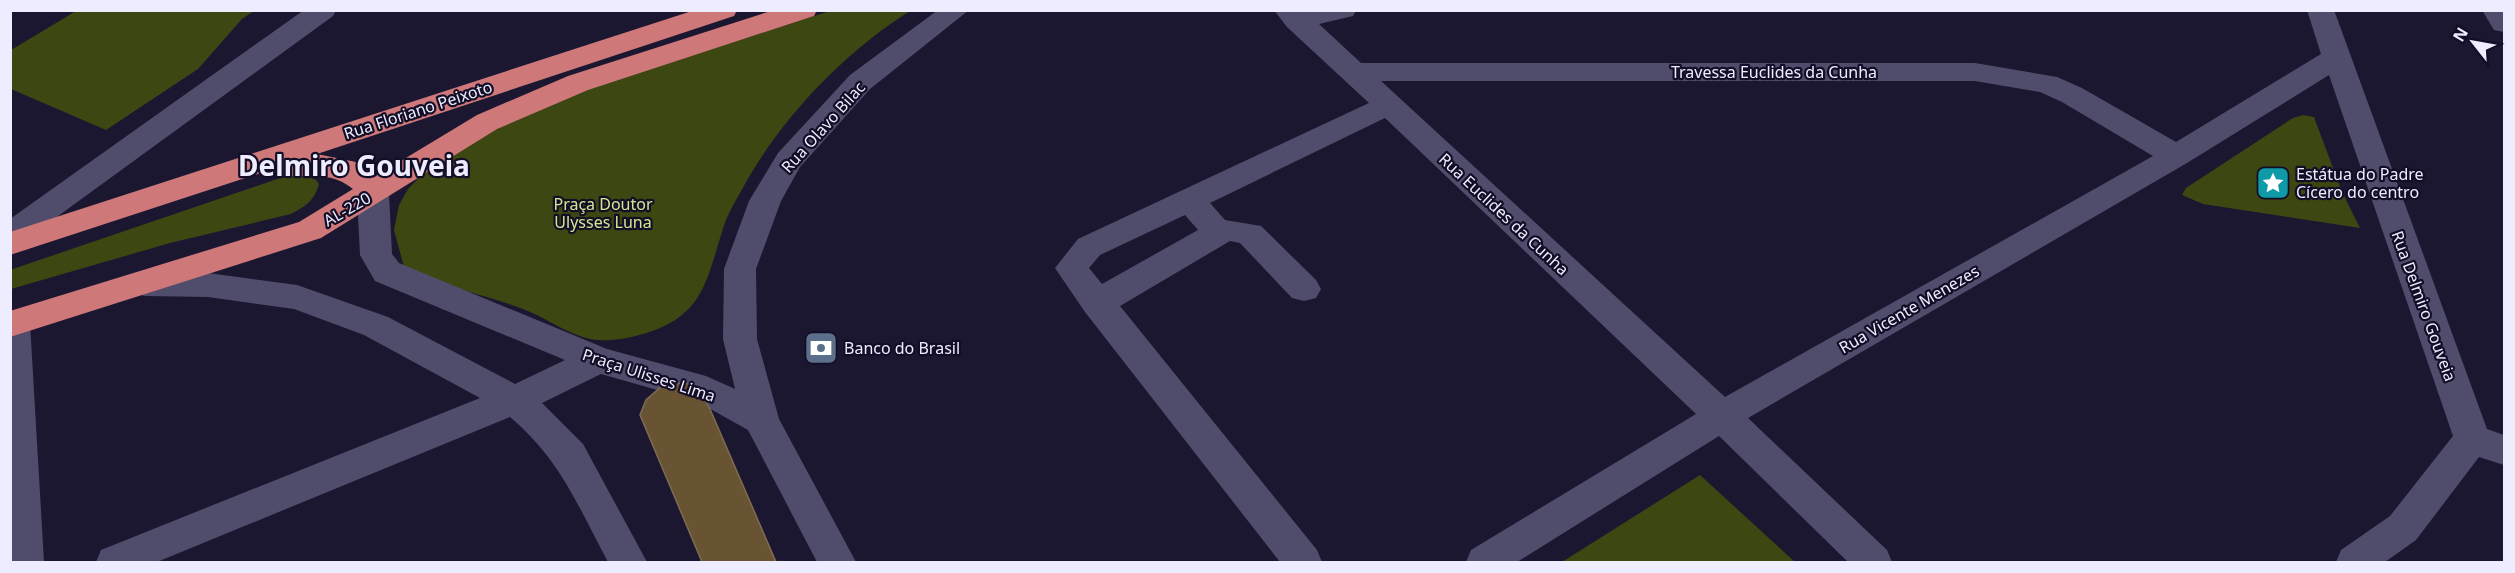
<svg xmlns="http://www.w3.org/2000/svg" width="2515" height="573" font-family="'Noto Sans',sans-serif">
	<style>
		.green { fill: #3d4711 }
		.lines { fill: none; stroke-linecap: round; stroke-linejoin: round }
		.minor { fill: #504c6b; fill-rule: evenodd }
		.highway { fill: #cf787a; fill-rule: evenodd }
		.shaded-wall { fill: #392919 }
		.building { fill: #685433; stroke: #7d6c53; stroke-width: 1.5 }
		.labels { text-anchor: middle; stroke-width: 4.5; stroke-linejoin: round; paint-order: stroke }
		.street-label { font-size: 16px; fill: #eeedff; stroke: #130e27 }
		.poi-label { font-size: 16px; fill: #eeedff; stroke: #130e27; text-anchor: start }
		.park-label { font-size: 16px; fill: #d3e790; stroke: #130e27 }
		.town-label { font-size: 28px; font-weight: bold; fill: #eeedff; stroke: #130e27 }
	</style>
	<rect width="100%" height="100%" fill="#1c1731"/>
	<!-- green -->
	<path class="green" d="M 76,11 L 76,10 L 254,11 L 242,19 L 198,69 L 106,130 L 11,89 L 11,50 Z
		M 830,11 L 910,11 C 845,52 783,116 745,184 C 739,195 731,208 726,220 C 707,273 708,316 643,334 C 626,339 608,342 590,339 C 567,334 545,317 523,309 C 484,294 441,287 404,267 L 394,230 L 399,205 L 408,189 L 437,159 L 540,104 Z
		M 2303,115 L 2314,117 L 2342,192 L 2360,228 L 2203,204 L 2182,195 L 2186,188 L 2293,118 Z
		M 305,175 L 316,180 L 319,184 C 314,201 306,206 291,214 L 170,243 L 11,289 L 10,270 L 286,176 Z
		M 1700,475 L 1795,562 L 1562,562 Z"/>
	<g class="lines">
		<!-- minor -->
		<path class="minor" d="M 304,10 L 336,10 L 333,16 L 21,243 L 10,246 L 10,219 Z
			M 938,10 L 969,10 L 870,89 L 800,167 L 781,201 L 756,269 L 757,339 L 779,419 L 856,562 L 817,562 L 748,430 L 696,401 L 601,374 L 542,403 L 583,444 L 647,562 L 608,562 C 578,506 560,459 510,417 L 157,562 L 96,562 L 101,550 L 480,398 L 364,335 L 294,309 L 208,297 L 145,296 L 133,293 L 129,284 L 133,275 L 145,272 L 208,273 L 297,285 L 388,317 L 515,384 L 565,360 L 375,281 L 360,255 L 357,194 L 362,186 L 373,183 L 384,186 L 389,194 L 392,254 L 399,263 L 607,349 L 706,376 L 735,389 L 723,339 L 724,269 L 749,201 L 778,153 L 850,75 Z
			M 1274,10 L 1356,10 L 1353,16 L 1319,24 L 1361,63 L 1975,63 L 2057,77 L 2082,88 L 2176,142 L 2321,54 L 2307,10 L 2334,10 L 2487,429 L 2504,435 L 2504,465 L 2479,457 L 2416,540 L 2385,562 L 2336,562 L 2341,550 L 2390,516 L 2453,436 L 2329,75 L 2187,163 L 1748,418 L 1887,550 L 1892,562 L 1848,562 L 1719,436 L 1517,562 L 1466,562 L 1471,550 L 1696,414 L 1385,118 L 1210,203 L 1225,220 L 1261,226 L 1316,280 L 1321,289 L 1316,298 L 1304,301 L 1292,298 L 1240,243 L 1230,241 L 1120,306 L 1317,550 L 1322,562 L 1280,562 L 1085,312 L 1055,268 L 1078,239 L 1369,103 L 1287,27 ZM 1381,81 L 1975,81 L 2040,92 L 2062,102 L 2153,156 L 1725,397 ZM 1185,215 L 1198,230 L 1102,284 L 1089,268 L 1100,255 Z
			M 2482,10 L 2504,10 L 2504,32 L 2494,30 Z
			M 13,310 L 25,314 L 30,323 L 44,562 L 10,562 L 10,311 Z"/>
		<!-- highway -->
		<path class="highway" d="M 695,10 L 737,10 L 734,16 L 317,154 L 356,162 L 376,176 L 477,115 L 568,76 L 774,10 L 817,10 L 814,16 L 588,90 L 497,129 L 321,238 L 10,337 L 10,311 L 299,222 L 353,189 C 323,164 286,185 270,170 L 10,255 L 10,232 Z"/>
	</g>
	<!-- shaded-wall -->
	<path class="shaded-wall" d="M 710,409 L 719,428 L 777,562 L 776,562 Z"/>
	<!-- building -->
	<path class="building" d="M 681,383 L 690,384 L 698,389 L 710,409 L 776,562 L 702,562 L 640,415 L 646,400 L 662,386 Z"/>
	<!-- icons -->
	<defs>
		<symbol id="sight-square" viewBox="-11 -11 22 22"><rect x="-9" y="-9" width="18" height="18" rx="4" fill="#0f9aa8" stroke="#130e27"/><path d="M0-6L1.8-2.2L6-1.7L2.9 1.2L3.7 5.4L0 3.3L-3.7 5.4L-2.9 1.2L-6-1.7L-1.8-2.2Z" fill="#fff"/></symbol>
		<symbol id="bank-square" viewBox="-11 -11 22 22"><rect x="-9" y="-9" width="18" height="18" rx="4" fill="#5c6f8a" stroke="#130e27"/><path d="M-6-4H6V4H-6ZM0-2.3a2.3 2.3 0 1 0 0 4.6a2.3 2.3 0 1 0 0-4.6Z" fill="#fff"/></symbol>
	</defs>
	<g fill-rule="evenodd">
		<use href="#sight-square" x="2254" y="164" width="38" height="38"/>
		<use href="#bank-square" x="802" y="329" width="38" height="38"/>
	</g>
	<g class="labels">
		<!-- street labels -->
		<g class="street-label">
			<text x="1774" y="78">Travessa Euclides da Cunha</text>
			<text transform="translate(418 110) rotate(-18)" y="6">Rua Floriano Peixoto</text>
			<text transform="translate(823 127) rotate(-48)" y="6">Rua Olavo Bilac</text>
			<text transform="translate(347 209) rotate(-30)" y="6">AL-220</text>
			<text transform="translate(1504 214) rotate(43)" y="6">Rua Euclides da Cunha</text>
			<text transform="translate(2424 306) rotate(70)" y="6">Rua Delmiro Gouveia</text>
			<text transform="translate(1909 309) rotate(-30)" y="6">Rua Vicente Menezes</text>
			<text transform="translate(649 375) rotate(18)" y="6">Praça Ulisses Lima</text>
		</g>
		<!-- poi labels -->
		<g class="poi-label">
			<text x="2296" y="180">Estátua do Padre<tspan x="2296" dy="18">Cícero do centro</tspan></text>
			<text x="844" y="354">Banco do Brasil</text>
		</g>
		<!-- park labels -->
		<g class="park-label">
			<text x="603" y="210">Praça Doutor<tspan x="603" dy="18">Ulysses Luna</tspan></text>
		</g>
		<!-- town labels -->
		<g class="town-label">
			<text x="354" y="176">Delmiro Gouveia</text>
		</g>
	</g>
	<!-- border -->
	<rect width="2515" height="573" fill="none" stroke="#eeedff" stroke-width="24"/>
	<!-- north arrow -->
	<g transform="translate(2473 42) rotate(301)" stroke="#130e27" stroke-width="4.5" paint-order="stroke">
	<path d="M0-4.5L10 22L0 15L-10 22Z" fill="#eeedff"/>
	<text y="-9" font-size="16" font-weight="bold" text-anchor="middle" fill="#eeedff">N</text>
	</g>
</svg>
